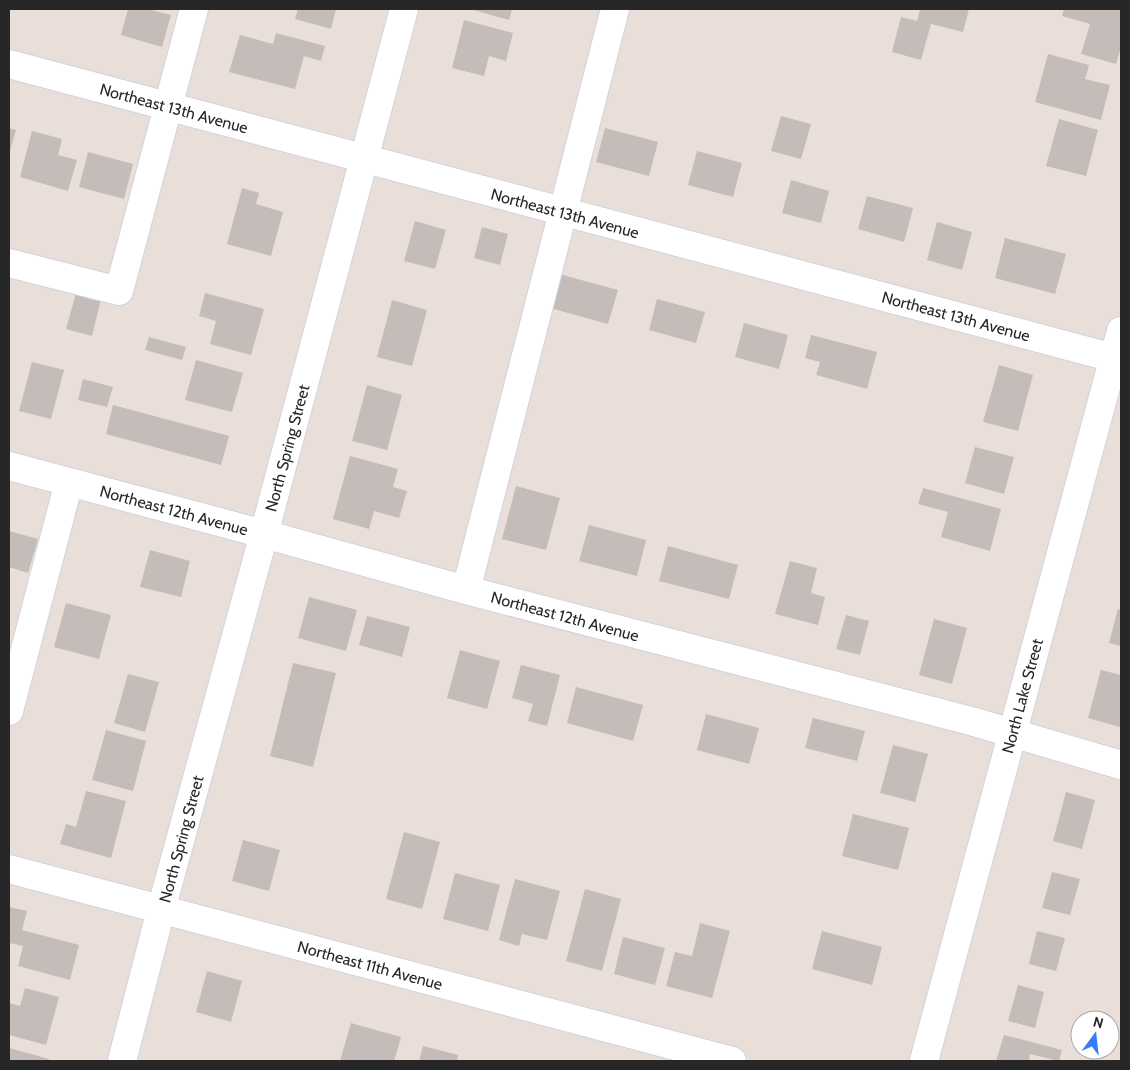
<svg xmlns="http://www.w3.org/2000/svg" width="1130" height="1070" font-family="Cabin,sans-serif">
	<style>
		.building { fill: #c4bcb8 }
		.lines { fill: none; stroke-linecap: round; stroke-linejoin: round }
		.minor-casing { stroke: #cdd4e0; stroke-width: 30 }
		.minor { stroke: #fff; stroke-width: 28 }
		.labels { text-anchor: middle; stroke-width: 4.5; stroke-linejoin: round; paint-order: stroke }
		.street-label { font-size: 16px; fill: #272727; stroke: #fff }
	</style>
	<rect width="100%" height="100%" fill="#e9dfd8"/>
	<!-- building -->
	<path class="building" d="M 128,9 L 147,9 L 171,15 L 162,47 L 121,35 Z
		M 298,9 L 336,9 L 331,29 L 295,19 Z
		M 470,9 L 512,9 L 509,20 Z
		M 920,9 L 969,9 L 963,32 L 931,24 L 921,60 L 892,52 L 901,17 L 917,21 Z
		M 1064,9 L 1121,9 L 1121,47 L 1116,64 L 1081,54 L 1090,24 L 1062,16 Z
		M 464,20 L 513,33 L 506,61 L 489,56 L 484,76 L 452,68 Z
		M 276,33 L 325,46 L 321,61 L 304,56 L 295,89 L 229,72 L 240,35 L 273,44 Z
		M 1048,54 L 1089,65 L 1085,79 L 1110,85 L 1101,120 L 1035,102 Z
		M 781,116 L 811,124 L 801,159 L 771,151 Z
		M 1059,119 L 1098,130 L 1086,176 L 1046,166 Z
		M 9,128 L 16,130 L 9,155 Z
		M 605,128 L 658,142 L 649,176 L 596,162 Z
		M 32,131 L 62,139 L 58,155 L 77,160 L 68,191 L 20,177 Z
		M 697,151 L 742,163 L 733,197 L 688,185 Z
		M 88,152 L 133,164 L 124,199 L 79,187 Z
		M 791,180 L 829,191 L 821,223 L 782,213 Z
		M 242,188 L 259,193 L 256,204 L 283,212 L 271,256 L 227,244 Z
		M 867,196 L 913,208 L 904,242 L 858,229 Z
		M 415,221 L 446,230 L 435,269 L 404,261 Z
		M 937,222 L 972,232 L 962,270 L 927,260 Z
		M 482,227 L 508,234 L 500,265 L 474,258 Z
		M 1005,238 L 1066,254 L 1055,294 L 995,278 Z
		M 559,274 L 618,290 L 608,324 L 550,308 Z
		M 76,293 L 101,299 L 92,336 L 66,329 Z
		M 205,293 L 264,309 L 251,355 L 210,344 L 216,321 L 199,316 Z
		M 657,299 L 705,312 L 696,343 L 649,330 Z
		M 392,300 L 427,310 L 412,366 L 377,357 Z
		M 744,323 L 788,335 L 779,369 L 735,357 Z
		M 811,335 L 877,352 L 867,389 L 816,375 L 820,362 L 805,358 Z
		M 149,337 L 186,347 L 182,360 L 145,350 Z
		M 196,360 L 243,373 L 232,412 L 185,400 Z
		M 32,362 L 64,370 L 51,419 L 19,411 Z
		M 999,365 L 1033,375 L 1018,431 L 983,422 Z
		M 83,379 L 113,387 L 107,407 L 78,400 Z
		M 367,385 L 402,395 L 387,450 L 352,441 Z
		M 113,405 L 229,436 L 221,465 L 106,434 Z
		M 975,447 L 1014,457 L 1004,494 L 965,483 Z
		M 350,456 L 398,469 L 393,487 L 407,491 L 399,518 L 374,511 L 369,529 L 333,519 Z
		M 516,486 L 560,498 L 546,550 L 502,539 Z
		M 923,488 L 1001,509 L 990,551 L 941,537 L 948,512 L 918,504 Z
		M 589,525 L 646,540 L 637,576 L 579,561 Z
		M 9,531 L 38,539 L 28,573 L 9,567 Z
		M 668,546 L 738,565 L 729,599 L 659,581 Z
		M 150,550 L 190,561 L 181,597 L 140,587 Z
		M 790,561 L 817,568 L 811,593 L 825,597 L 818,625 L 775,614 Z
		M 309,597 L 357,610 L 346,651 L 298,638 Z
		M 66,603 L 111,615 L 99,659 L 54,647 Z
		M 1118,609 L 1121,610 L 1121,646 L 1109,643 Z
		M 846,615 L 869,621 L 860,655 L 836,649 Z
		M 367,616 L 410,627 L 402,657 L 359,645 Z
		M 934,619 L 967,628 L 952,684 L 919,675 Z
		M 460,650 L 500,661 L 487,709 L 447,698 Z
		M 293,663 L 336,673 L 313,767 L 270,756 Z
		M 521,665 L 560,675 L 547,726 L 528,721 L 533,704 L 512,698 Z
		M 1101,670 L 1121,675 L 1120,727 L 1088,718 Z
		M 128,674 L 159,682 L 145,732 L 114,723 Z
		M 576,687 L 643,705 L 633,741 L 567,723 Z
		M 706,714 L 759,728 L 749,764 L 697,750 Z
		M 813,718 L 865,731 L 857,761 L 805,748 Z
		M 106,730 L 146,741 L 133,791 L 92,780 Z
		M 893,745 L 928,754 L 915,802 L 880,793 Z
		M 86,791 L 126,801 L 111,858 L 60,844 L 66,824 L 76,827 Z
		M 1066,792 L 1095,800 L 1082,849 L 1053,841 Z
		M 853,814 L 909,828 L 898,870 L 842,856 Z
		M 404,832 L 440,842 L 422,909 L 386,899 Z
		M 243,840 L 280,850 L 269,891 L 232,881 Z
		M 1052,872 L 1080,879 L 1070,915 L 1042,908 Z
		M 455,873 L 500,885 L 488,931 L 443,919 Z
		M 515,879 L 560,891 L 547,940 L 522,934 L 519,946 L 499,940 Z
		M 585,889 L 621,899 L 602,971 L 566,961 Z
		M 9,907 L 27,911 L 22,930 L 79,945 L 70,980 L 18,966 L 23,946 L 9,943 Z
		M 700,923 L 730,931 L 712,998 L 666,986 L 675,952 L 692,956 Z
		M 822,931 L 882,947 L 872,985 L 812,969 Z
		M 1037,931 L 1065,938 L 1056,971 L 1029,964 Z
		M 623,937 L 665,948 L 655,985 L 614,974 Z
		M 207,971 L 242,981 L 231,1022 L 196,1012 Z
		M 1018,985 L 1044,992 L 1035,1028 L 1008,1021 Z
		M 25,988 L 59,997 L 46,1045 L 9,1035 L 9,1003 L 20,1006 Z
		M 351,1023 L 401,1037 L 394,1061 L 340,1061 Z
		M 1004,1035 L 1062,1050 L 1059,1061 L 1030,1054 L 1029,1061 L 996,1061 Z
		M 423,1046 L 458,1055 L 457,1061 L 419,1061 Z
		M 9,1048 L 49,1059 L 48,1061 L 9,1061 Z"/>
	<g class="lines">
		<defs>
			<path id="minor" d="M 9,64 L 1121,360
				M 9,263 L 119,291 L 194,9
				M 9,466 L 264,534 L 466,590 L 971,721 L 1121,765
				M 466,590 L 615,9
				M 9,711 L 69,482
				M 9,869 L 732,1061
				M 122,1061 L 161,910 L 264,534 L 404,9
				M 924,1061 L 1121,331"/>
		</defs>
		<!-- minor casing -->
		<use href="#minor" class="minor-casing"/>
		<!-- minor -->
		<use href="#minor" class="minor"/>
	</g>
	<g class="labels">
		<!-- street labels -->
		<g class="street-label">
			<text transform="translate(174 108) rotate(15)" y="6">Northeast 13th Avenue</text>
			<text transform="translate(565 213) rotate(15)" y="6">Northeast 13th Avenue</text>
			<text transform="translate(956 316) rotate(15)" y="6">Northeast 13th Avenue</text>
			<text transform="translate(287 448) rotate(-75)" y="6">North Spring Street</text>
			<text transform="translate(174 510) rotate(15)" y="6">Northeast 12th Avenue</text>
			<text transform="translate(565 616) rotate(15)" y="6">Northeast 12th Avenue</text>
			<text transform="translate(1022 696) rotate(-75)" y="6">North Lake Street</text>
			<text transform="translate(181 839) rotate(-75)" y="6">North Spring Street</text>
			<text transform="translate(370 965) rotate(15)" y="6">Northeast 11th Avenue</text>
		</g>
	</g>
	<!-- border -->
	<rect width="1130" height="1070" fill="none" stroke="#272727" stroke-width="20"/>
	<!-- north arrow -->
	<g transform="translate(1095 1035) rotate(15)"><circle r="24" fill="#ffffff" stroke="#a9a9a9"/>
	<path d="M0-4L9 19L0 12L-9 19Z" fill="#387cf6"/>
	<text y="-8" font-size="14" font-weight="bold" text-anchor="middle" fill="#272727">N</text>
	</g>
</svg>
